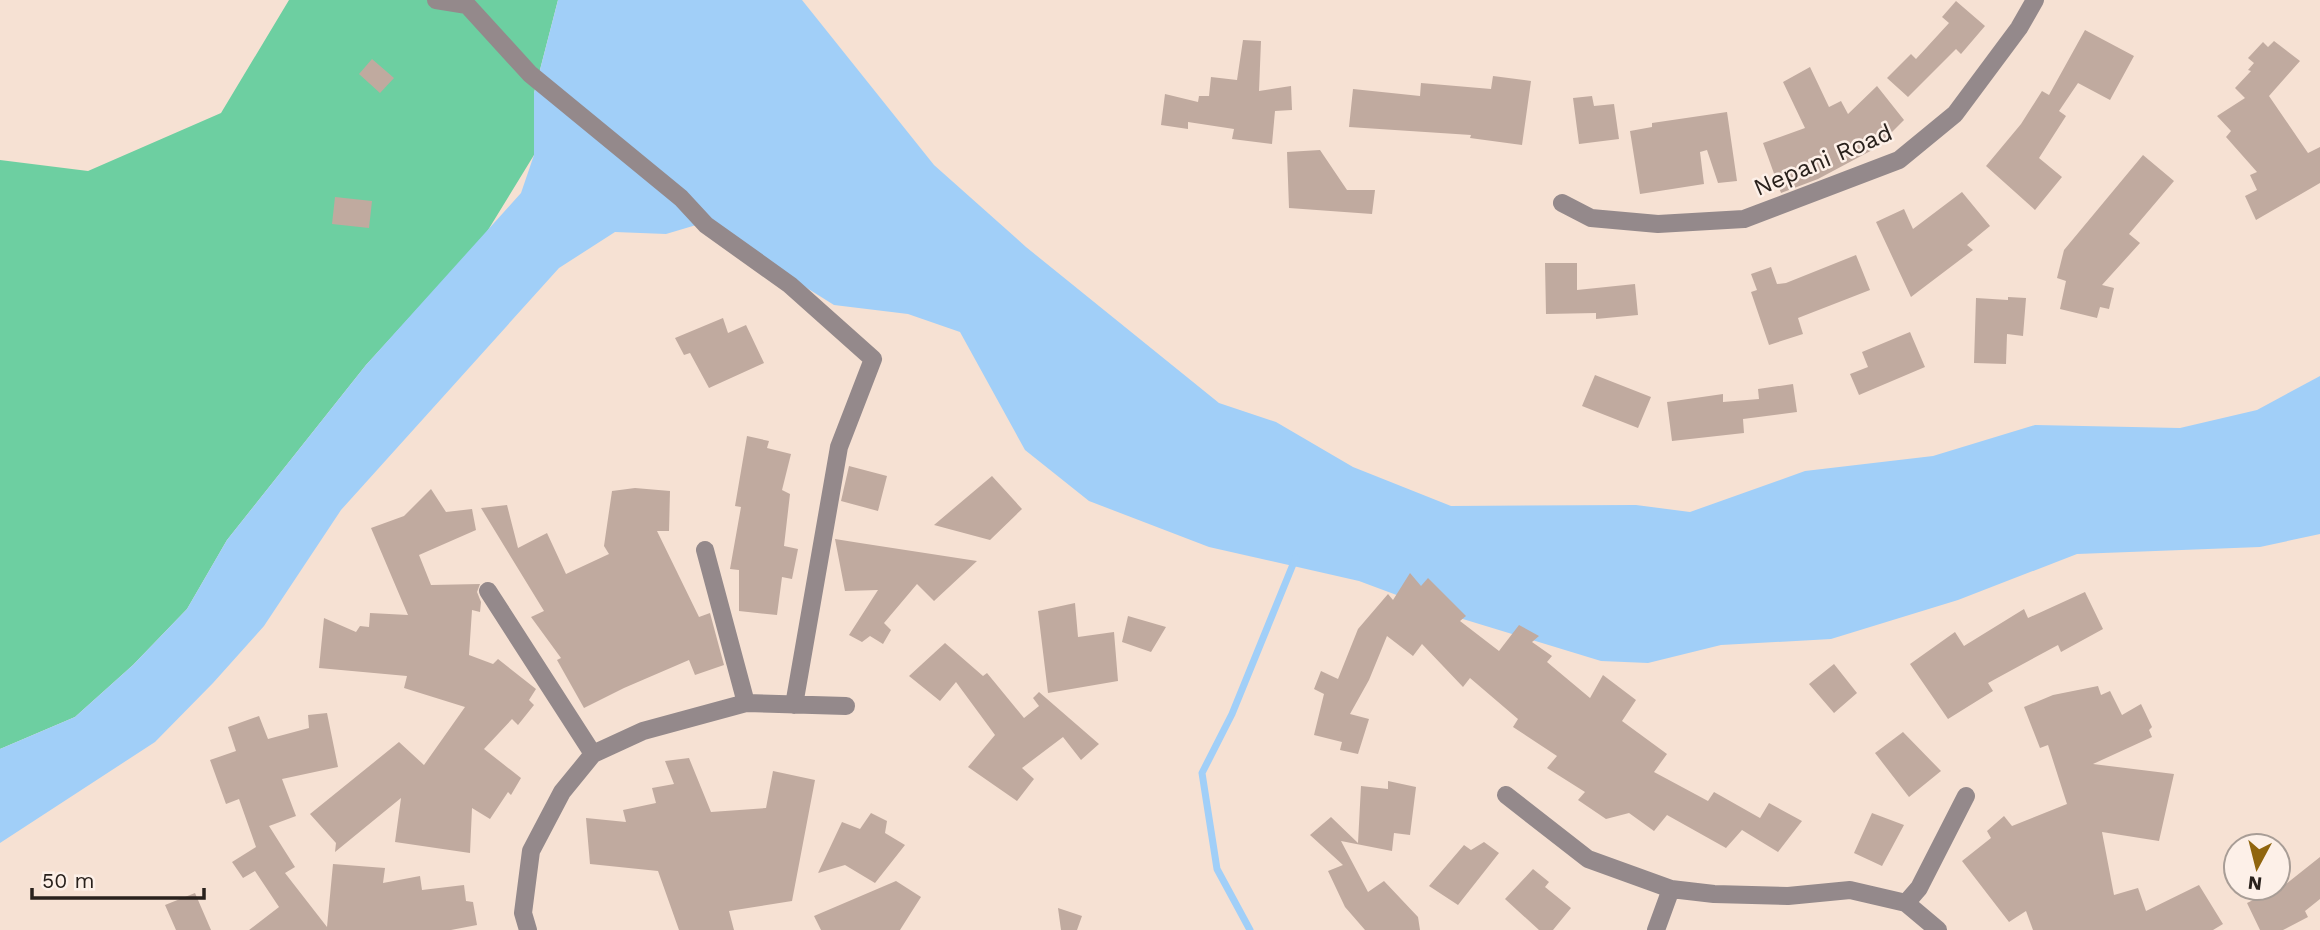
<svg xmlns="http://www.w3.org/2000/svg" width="2320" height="930" font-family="'Work Sans',sans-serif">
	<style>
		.green { fill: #6dcfa1 }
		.water { fill: #a1cff8 }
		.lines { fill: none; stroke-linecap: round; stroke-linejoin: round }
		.stream { stroke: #a1cff8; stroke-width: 7 }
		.building { fill: #c0aa9f }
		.minor { stroke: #94898b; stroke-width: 18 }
		.labels { text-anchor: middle; stroke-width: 5; stroke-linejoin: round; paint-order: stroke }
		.street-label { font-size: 24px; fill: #29211c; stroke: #fdf0e8 }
	</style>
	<rect width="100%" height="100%" fill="#f6e1d3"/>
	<!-- green -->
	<path class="green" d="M 289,0 L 558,0 L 534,93 L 534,155 L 485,235 L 366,365 L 227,540 L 187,609 L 133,665 L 75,717 L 0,749 L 0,160 L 88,171 L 221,113 Z"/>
	<!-- water -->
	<path class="water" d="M 558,0 L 802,0 L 934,165 L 1026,247 L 1219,403 L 1276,422 L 1353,467 L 1451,506 L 1636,505 L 1690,512 L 1805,471 L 1933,456 L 2035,425 L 2180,428 L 2257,410 L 2320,376 L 2320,534 L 2260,547 L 2077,554 L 1958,600 L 1831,639 L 1721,645 L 1648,663 L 1601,661 L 1453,616 L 1359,581 L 1209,547 L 1089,501 L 1025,450 L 960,332 L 908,314 L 834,305 L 703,223 L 666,234 L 615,232 L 559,268 L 341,510 L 264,626 L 213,683 L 155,742 L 0,843 L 0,749 L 75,717 L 133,665 L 187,609 L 227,540 L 366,365 L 521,193 L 534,155 L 534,93 Z"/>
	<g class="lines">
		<!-- stream -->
		<path class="stream" d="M 1250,930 L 1217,869 L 1202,773 L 1232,714 L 1296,557"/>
	</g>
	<!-- building -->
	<path class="building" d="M 1956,1 L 1985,26 L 1961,54 L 1956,49 L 1908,97 L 1887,78 L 1911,54 L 1916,59 L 1949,23 L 1942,17 Z
		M 2085,30 L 2134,56 L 2110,100 L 2078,83 L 2059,111 L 2066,116 L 2039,158 L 2062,177 L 2035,210 L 1986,166 L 2021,124 L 2042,91 L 2049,95 Z
		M 1243,40 L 1261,41 L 1259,91 L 1291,86 L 1292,110 L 1275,111 L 1272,144 L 1232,139 L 1234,129 L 1188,122 L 1188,129 L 1161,125 L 1165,94 L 1198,102 L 1199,96 L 1209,96 L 1211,77 L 1237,80 Z
		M 2274,41 L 2300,61 L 2269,96 L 2308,153 L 2320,147 L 2320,183 L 2256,220 L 2245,196 L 2257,190 L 2250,175 L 2257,172 L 2226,137 L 2231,131 L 2217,116 L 2245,98 L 2235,88 L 2251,71 L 2248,70 L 2254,63 L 2248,58 L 2263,42 L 2268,47 Z
		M 372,59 L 394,78 L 380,93 L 359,74 Z
		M 1810,67 L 1829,107 L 1841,101 L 1848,114 L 1877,86 L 1904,120 L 1876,148 L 1818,179 L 1781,193 L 1763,143 L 1805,128 L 1783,82 Z
		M 1493,76 L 1531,81 L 1522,145 L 1470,138 L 1471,135 L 1349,127 L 1353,89 L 1420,96 L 1421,83 L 1491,89 Z
		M 1592,96 L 1594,106 L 1614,104 L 1619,139 L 1579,144 L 1573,98 Z
		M 1727,112 L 1737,181 L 1718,183 L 1707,150 L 1700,152 L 1704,184 L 1640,194 L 1630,131 L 1652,127 L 1652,123 Z
		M 1320,150 L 1347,190 L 1375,190 L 1372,214 L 1289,208 L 1287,152 Z
		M 2143,155 L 2174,181 L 2129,234 L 2140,243 L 2102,285 L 2114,288 L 2109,309 L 2100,307 L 2097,318 L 2060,309 L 2066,281 L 2057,278 L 2064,250 Z
		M 1962,192 L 1990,226 L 1967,245 L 1973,250 L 1911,297 L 1876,222 L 1904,209 L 1913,229 Z
		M 335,197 L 372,201 L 369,228 L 332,224 Z
		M 1856,255 L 1870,290 L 1798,318 L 1803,334 L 1769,345 L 1751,292 L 1757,290 L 1751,274 L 1771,267 L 1777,284 L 1786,283 Z
		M 1545,263 L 1577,263 L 1577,290 L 1635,284 L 1638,315 L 1596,319 L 1596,313 L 1546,314 Z
		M 2008,297 L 2026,298 L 2023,336 L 2007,334 L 2006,364 L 1974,363 L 1976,298 L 2008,300 Z
		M 723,318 L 728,333 L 746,325 L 764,363 L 709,388 L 690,353 L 684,355 L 675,338 Z
		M 1910,332 L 1925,367 L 1859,395 L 1850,374 L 1868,367 L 1862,352 Z
		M 1595,375 L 1651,397 L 1638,428 L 1582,406 Z
		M 1793,384 L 1797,412 L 1743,419 L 1744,433 L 1672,441 L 1667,402 L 1723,394 L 1723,402 L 1759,399 L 1758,389 Z
		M 747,436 L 769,441 L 767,448 L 791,454 L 782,490 L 790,494 L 784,546 L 798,549 L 792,579 L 782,577 L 777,615 L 739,611 L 739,570 L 730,569 L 741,507 L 735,506 Z
		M 849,466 L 887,476 L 878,511 L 841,501 Z
		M 992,476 L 1022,509 L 990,540 L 934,525 Z
		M 635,488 L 670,491 L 669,531 L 657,531 L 699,617 L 710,613 L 724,665 L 695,675 L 689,660 L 624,688 L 584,708 L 557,660 L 561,658 L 531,617 L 544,611 L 481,508 L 507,505 L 518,548 L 547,533 L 566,574 L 609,554 L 604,546 L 612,491 Z
		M 431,489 L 446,512 L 472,509 L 476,530 L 419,555 L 431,585 L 480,584 L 477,592 L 481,602 L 480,612 L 472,610 L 469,655 L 493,664 L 498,659 L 536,689 L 529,700 L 534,705 L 518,725 L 512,719 L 484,749 L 521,778 L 511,795 L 508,792 L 490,819 L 472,808 L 470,853 L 395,842 L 401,798 L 335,852 L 336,843 L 310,814 L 399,742 L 424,765 L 465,707 L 404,688 L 407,676 L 319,668 L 324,618 L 356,632 L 360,626 L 369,627 L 370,613 L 408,615 L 371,528 L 404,516 Z
		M 835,539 L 860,543 L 977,561 L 934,601 L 917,584 L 884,623 L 891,630 L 883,644 L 870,636 L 862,642 L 849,635 L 878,590 L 845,591 Z
		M 1410,573 L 1421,586 L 1428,578 L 1466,616 L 1460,621 L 1499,651 L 1519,625 L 1539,636 L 1532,642 L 1552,656 L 1547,662 L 1590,698 L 1603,675 L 1636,700 L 1622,721 L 1667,754 L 1654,772 L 1708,801 L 1714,792 L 1760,818 L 1769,803 L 1802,821 L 1778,852 L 1742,830 L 1726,848 L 1667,815 L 1654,831 L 1629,813 L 1606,819 L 1578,800 L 1585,792 L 1547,768 L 1557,756 L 1513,727 L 1518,719 L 1470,678 L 1463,687 L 1422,644 L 1413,656 L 1387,636 L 1369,680 L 1350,714 L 1369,719 L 1358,754 L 1340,750 L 1342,742 L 1314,735 L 1324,694 L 1314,689 L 1321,671 L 1338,679 L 1358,629 L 1388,594 L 1393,600 Z
		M 2085,592 L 2103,629 L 2061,652 L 2058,645 L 1988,683 L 1993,691 L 1948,719 L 1910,664 L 1955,632 L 1964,646 L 2024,609 L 2028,618 Z
		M 1075,603 L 1078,637 L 1114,632 L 1118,681 L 1048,693 L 1038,611 Z
		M 1128,616 L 1166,627 L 1151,652 L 1122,642 Z
		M 945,643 L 983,676 L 987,673 L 1024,718 L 1039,706 L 1033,698 L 1039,692 L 1099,744 L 1081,760 L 1063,737 L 1022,768 L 1034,779 L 1017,801 L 968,767 L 995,735 L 956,682 L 940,701 L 909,676 Z
		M 1834,664 L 1857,693 L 1834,713 L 1809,684 Z
		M 2098,686 L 2101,695 L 2110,691 L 2122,715 L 2141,704 L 2152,727 L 2149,730 L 2152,737 L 2093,764 L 2174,774 L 2159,841 L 2102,832 L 2114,895 L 2138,888 L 2146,911 L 2199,885 L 2223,924 L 2213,930 L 2033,930 L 2026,911 L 2009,922 L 1962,861 L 1991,838 L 1987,831 L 2004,816 L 2012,826 L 2067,804 L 2048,745 L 2040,748 L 2024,707 L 2053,695 Z
		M 327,713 L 338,767 L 282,779 L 296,816 L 269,826 L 295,867 L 285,873 L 327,927 L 333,864 L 385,868 L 383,883 L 420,876 L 422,890 L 464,885 L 466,901 L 473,902 L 477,925 L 451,930 L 249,930 L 279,907 L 255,871 L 243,878 L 232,862 L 256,847 L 239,799 L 226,804 L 210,760 L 236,751 L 228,727 L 259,716 L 268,739 L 309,728 L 308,715 Z
		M 1903,732 L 1941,771 L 1909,797 L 1875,753 Z
		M 689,758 L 711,812 L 766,808 L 773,771 L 815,780 L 792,901 L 729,911 L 734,930 L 679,930 L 658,871 L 590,864 L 586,818 L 626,822 L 623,810 L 656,803 L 652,788 L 674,784 L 665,761 Z
		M 1388,781 L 1416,787 L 1410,835 L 1394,833 L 1392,851 L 1341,841 L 1368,892 L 1384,881 L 1418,917 L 1420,930 L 1365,930 L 1345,907 L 1328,871 L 1343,865 L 1310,835 L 1331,817 L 1358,843 L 1361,786 L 1388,789 Z
		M 871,813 L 887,821 L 885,833 L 905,845 L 875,883 L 845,865 L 818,873 L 842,822 L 860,829 Z
		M 1872,813 L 1904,825 L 1882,866 L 1854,853 Z
		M 1484,842 L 1499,853 L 1458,905 L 1429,886 L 1464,845 L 1471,850 Z
		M 2320,857 L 2320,899 L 2305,911 L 2308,917 L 2283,930 L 2260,930 L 2247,903 L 2286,884 Z
		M 1533,869 L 1549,882 L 1545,887 L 1571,908 L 1553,930 L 1539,930 L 1505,899 Z
		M 896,881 L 921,897 L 900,930 L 821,930 L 814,916 Z
		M 195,893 L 211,930 L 176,930 L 165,905 Z
		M 1058,908 L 1082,916 L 1077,930 L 1061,930 Z"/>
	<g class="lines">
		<!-- minor -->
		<path class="minor" d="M 436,0 L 467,5 L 530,74 L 681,198 L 706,225 L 790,285 L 873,359 L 839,447 L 794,705
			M 1562,203 L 1591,218 L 1658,224 L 1744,219 L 1899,160 L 1955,114 L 2019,28 L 2035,0
			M 705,550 L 746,703
			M 488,591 L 593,754
			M 1506,795 L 1588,859 L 1671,889 L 1714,894 L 1788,896 L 1850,890 L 1906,903 L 1919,888 L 1966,796
			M 1906,903 L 1938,930
			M 528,930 L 523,913 L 531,851 L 562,792 L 593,754 L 643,731 L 746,703 L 846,706
			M 1656,930 L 1671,889"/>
	</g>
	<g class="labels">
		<!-- street labels -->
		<g class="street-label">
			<text transform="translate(1823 160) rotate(-23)" y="8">Nepani Road</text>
		</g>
	</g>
	<!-- north arrow -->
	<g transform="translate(2257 867) rotate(187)"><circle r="33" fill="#fdf0e8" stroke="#a89d96" stroke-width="2"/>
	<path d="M0-5L12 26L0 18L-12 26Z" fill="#90650e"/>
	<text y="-10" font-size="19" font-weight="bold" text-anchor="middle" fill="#29211c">N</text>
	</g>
	<!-- scale -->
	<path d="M32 888v10h172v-10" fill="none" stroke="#29211c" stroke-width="3.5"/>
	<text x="42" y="888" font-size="21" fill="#29211c" stroke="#fdf0e8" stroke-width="5" paint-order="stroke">50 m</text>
</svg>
